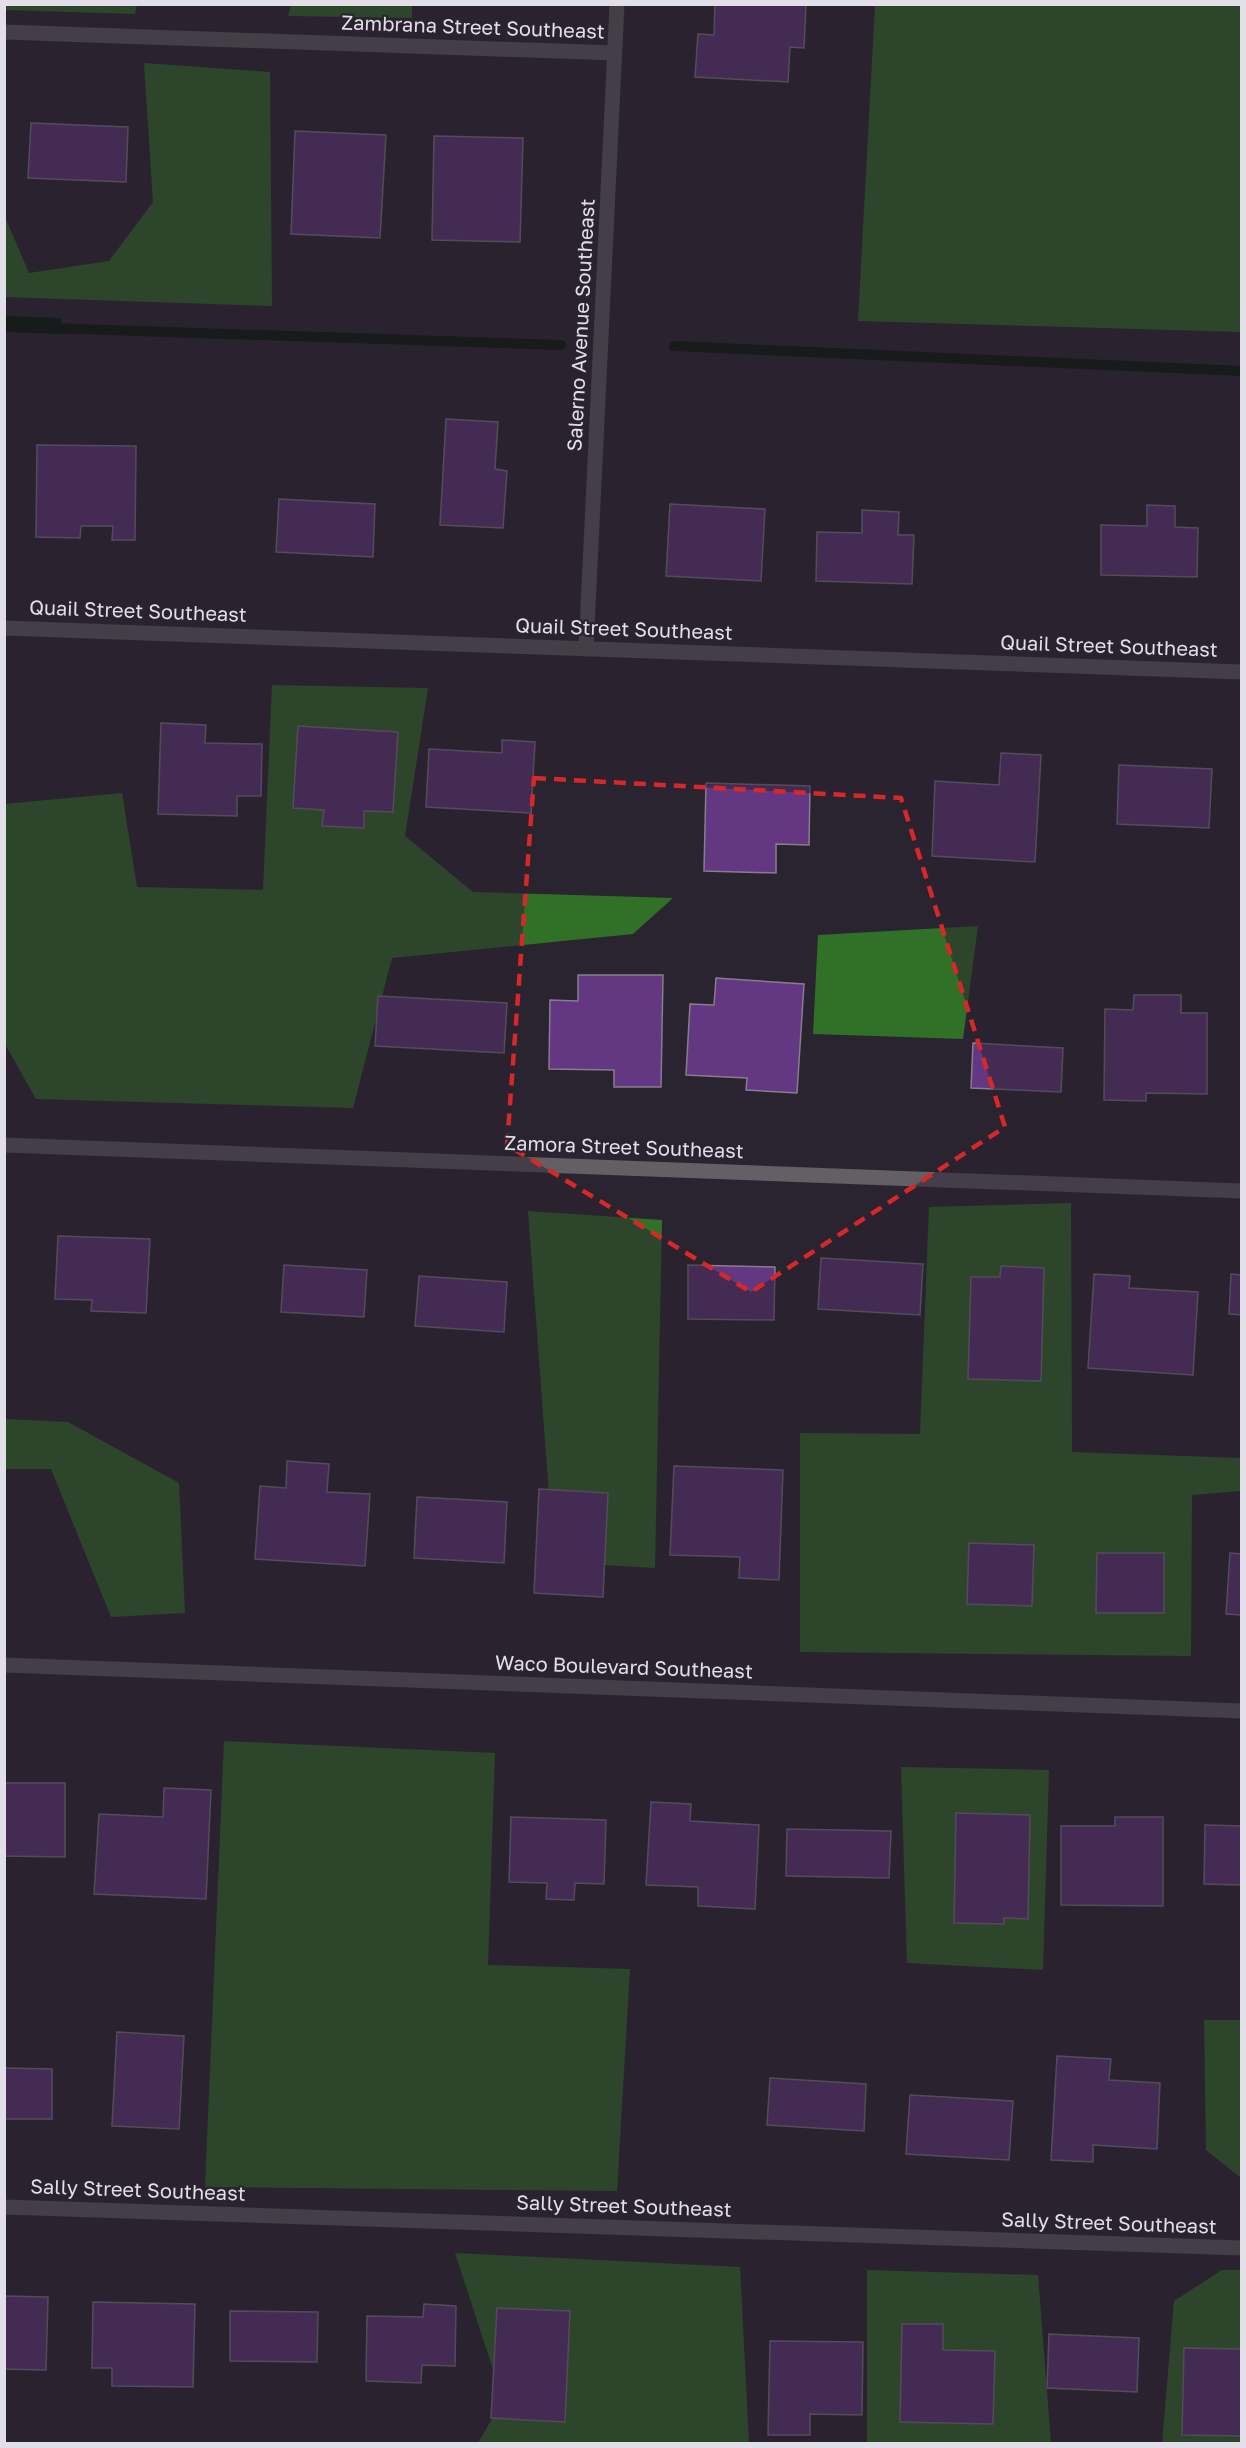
<svg xmlns="http://www.w3.org/2000/svg" width="1246" height="2448" font-family="'Golos Text',sans-serif">
	<style>
		.forest { fill: #317027 }
		.water { fill: #021201 }
		.lines { fill: none; stroke-linecap: round; stroke-linejoin: round }
		.stream { stroke: #021201; stroke-width: 10 }
		.building { fill: #633781; stroke: #867d8d; stroke-width: 1.5 }
		.minor { stroke: #625f65; stroke-width: 15 }
		.tertiary { stroke: #625f65; stroke-width: 15 }
		.marked { fill: none; stroke: #d62828; stroke-width: 4.5; stroke-dasharray: 12 8; stroke-linejoin: round }
		.labels { text-anchor: middle; stroke-width: 4.5; stroke-linejoin: round; paint-order: stroke }
		.street-label { font-size: 20px; fill: #e3dfe8; stroke: #2a2330 }
	</style>
	<rect width="100%" height="100%" fill="#2a2330"/>
	<!-- forest -->
	<path class="forest" d="M 5,4 L 137,4 L 137,5 L 135,14 L 5,10 Z
		M 291,5 L 412,5 L 412,18 L 288,16 Z
		M 875,5 L 1241,5 L 1241,332 L 858,321 Z
		M 144,63 L 270,72 L 272,306 L 5,297 L 5,217 L 29,273 L 109,261 L 153,202 Z
		M 272,685 L 428,688 L 405,836 L 473,892 L 673,898 L 633,934 L 392,958 L 353,1108 L 36,1099 L 5,1044 L 4,804 L 122,793 L 137,887 L 263,890 Z
		M 978,926 L 963,1039 L 813,1034 L 818,935 Z
		M 1071,1203 L 1072,1452 L 1241,1458 L 1241,1491 L 1192,1495 L 1191,1656 L 800,1652 L 800,1433 L 920,1434 L 929,1207 Z
		M 528,1211 L 662,1220 L 655,1568 L 554,1562 Z
		M 5,1419 L 68,1422 L 179,1483 L 185,1613 L 111,1617 L 51,1469 L 5,1469 Z
		M 224,1741 L 495,1753 L 488,1965 L 630,1969 L 617,2191 L 205,2187 Z
		M 901,1767 L 1049,1770 L 1043,1970 L 907,1963 Z
		M 1204,2020 L 1241,2020 L 1241,2178 L 1206,2150 Z
		M 455,2253 L 740,2267 L 749,2443 L 478,2443 L 503,2400 Z
		M 867,2270 L 1038,2275 L 1051,2443 L 867,2444 Z
		M 1222,2270 L 1241,2270 L 1241,2443 L 1162,2444 L 1174,2301 Z"/>
	<!-- water -->
	<path class="water" d="M 5,316 L 61,318 L 62,334 L 5,332 Z"/>
	<g class="lines">
		<!-- stream -->
		<path class="stream" d="M 48,328 L 561,345
			M 674,346 L 1242,371"/>
	</g>
	<!-- building -->
	<path class="building" d="M 715,4 L 806,5 L 804,48 L 790,47 L 788,82 L 695,77 L 698,34 L 714,35 Z
		M 31,123 L 128,127 L 126,182 L 28,178 Z
		M 295,131 L 386,135 L 380,238 L 291,234 Z
		M 434,136 L 523,138 L 520,242 L 432,240 Z
		M 446,419 L 498,422 L 495,469 L 507,471 L 503,528 L 440,525 Z
		M 37,445 L 136,446 L 135,540 L 112,540 L 113,526 L 81,526 L 80,538 L 36,537 Z
		M 279,499 L 375,504 L 373,557 L 276,552 Z
		M 670,504 L 765,509 L 761,581 L 666,576 Z
		M 1147,505 L 1175,506 L 1175,527 L 1198,528 L 1197,577 L 1101,575 L 1101,525 L 1147,526 Z
		M 862,510 L 899,512 L 898,535 L 914,535 L 912,584 L 816,581 L 817,532 L 862,533 Z
		M 161,723 L 206,725 L 205,743 L 262,744 L 261,796 L 237,796 L 237,816 L 158,814 Z
		M 298,726 L 398,732 L 393,812 L 364,811 L 364,828 L 322,826 L 324,810 L 293,808 Z
		M 502,740 L 535,742 L 531,813 L 426,807 L 429,749 L 502,753 Z
		M 1001,753 L 1041,755 L 1035,862 L 932,856 L 935,781 L 999,785 Z
		M 1119,765 L 1212,769 L 1209,828 L 1117,824 Z
		M 706,783 L 810,786 L 809,845 L 776,844 L 776,873 L 704,871 Z
		M 578,975 L 663,975 L 661,1087 L 614,1087 L 614,1070 L 549,1069 L 550,1000 L 578,1001 Z
		M 716,978 L 804,984 L 797,1093 L 746,1090 L 747,1078 L 686,1075 L 690,1004 L 714,1005 Z
		M 1134,995 L 1181,995 L 1181,1013 L 1207,1013 L 1207,1094 L 1146,1093 L 1146,1101 L 1104,1100 L 1105,1009 L 1133,1010 Z
		M 378,996 L 507,1003 L 504,1053 L 375,1046 Z
		M 973,1043 L 1063,1048 L 1061,1092 L 971,1088 Z
		M 58,1236 L 150,1239 L 146,1313 L 91,1311 L 92,1300 L 55,1299 Z
		M 821,1258 L 923,1264 L 920,1315 L 818,1309 Z
		M 284,1265 L 367,1270 L 364,1317 L 281,1312 Z
		M 688,1265 L 775,1267 L 774,1320 L 688,1319 Z
		M 1001,1266 L 1044,1268 L 1041,1381 L 968,1379 L 971,1277 L 1000,1277 Z
		M 1094,1274 L 1130,1276 L 1129,1288 L 1198,1292 L 1193,1375 L 1088,1368 Z
		M 1231,1274 L 1242,1275 L 1242,1315 L 1229,1314 Z
		M 419,1276 L 507,1282 L 504,1332 L 415,1326 Z
		M 287,1461 L 329,1464 L 327,1492 L 370,1494 L 365,1566 L 255,1559 L 260,1486 L 286,1488 Z
		M 674,1466 L 783,1470 L 779,1580 L 739,1578 L 740,1557 L 670,1555 Z
		M 539,1489 L 608,1493 L 603,1597 L 534,1593 Z
		M 417,1497 L 507,1502 L 504,1563 L 414,1558 Z
		M 969,1543 L 1034,1545 L 1032,1606 L 967,1604 Z
		M 1097,1553 L 1164,1553 L 1164,1613 L 1096,1613 Z
		M 1230,1553 L 1242,1554 L 1242,1615 L 1226,1614 Z
		M 4,1783 L 65,1783 L 65,1857 L 4,1856 Z
		M 164,1788 L 211,1790 L 206,1899 L 94,1894 L 99,1814 L 163,1817 Z
		M 651,1802 L 691,1804 L 690,1821 L 759,1825 L 755,1909 L 698,1906 L 698,1887 L 646,1885 Z
		M 956,1813 L 1030,1815 L 1028,1919 L 1004,1918 L 1004,1924 L 954,1923 Z
		M 511,1817 L 606,1820 L 604,1884 L 575,1883 L 574,1900 L 546,1899 L 547,1883 L 509,1882 Z
		M 1115,1817 L 1163,1817 L 1163,1906 L 1061,1905 L 1061,1826 L 1115,1826 Z
		M 1205,1825 L 1242,1826 L 1242,1885 L 1204,1884 Z
		M 787,1829 L 891,1831 L 889,1878 L 786,1876 Z
		M 117,2032 L 184,2036 L 179,2129 L 112,2126 Z
		M 1057,2056 L 1111,2059 L 1109,2080 L 1160,2083 L 1157,2149 L 1093,2145 L 1093,2162 L 1051,2160 Z
		M 4,2068 L 52,2069 L 52,2119 L 4,2119 Z
		M 770,2078 L 866,2084 L 864,2131 L 767,2125 Z
		M 910,2095 L 1013,2101 L 1009,2160 L 906,2154 Z
		M 4,2296 L 48,2297 L 46,2370 L 4,2369 Z
		M 93,2302 L 195,2304 L 193,2387 L 112,2386 L 112,2368 L 92,2368 Z
		M 424,2304 L 456,2306 L 455,2366 L 422,2365 L 421,2383 L 366,2381 L 367,2316 L 423,2317 Z
		M 497,2308 L 570,2311 L 565,2422 L 491,2418 Z
		M 230,2311 L 318,2312 L 317,2362 L 230,2361 Z
		M 902,2324 L 943,2324 L 943,2350 L 995,2351 L 993,2424 L 900,2422 Z
		M 1049,2334 L 1139,2338 L 1137,2392 L 1047,2388 Z
		M 770,2341 L 863,2342 L 862,2415 L 810,2414 L 810,2435 L 768,2435 Z
		M 1184,2348 L 1242,2349 L 1242,2436 L 1182,2435 Z"/>
	<g class="lines">
		<!-- minor -->
		<path class="minor" d="M 4,32 L 615,53
			M 4,628 L 1242,672
			M 586,649 L 617,4
			M 4,1145 L 1242,1191
			M 4,2207 L 1242,2248"/>
		<!-- tertiary -->
		<path class="tertiary" d="M 4,1665 L 1242,1711"/>
	</g>
	<!-- marked area -->
	<path d="M0 0H1246V2448H0ZM 534,778 L 901,798 L 1005,1127 L 751,1292 L 507,1145 Z" fill="#2a2330" fill-opacity=".55" fill-rule="evenodd"/>
	<path class="marked" d="M 534,778 L 901,798 L 1005,1127 L 751,1292 L 507,1145 Z"/>
	<g class="labels">
		<!-- street labels -->
		<g class="street-label">
			<text transform="translate(473 27) rotate(2)" y="7">Zambrana Street Southeast</text>
			<text transform="translate(581 325) rotate(-87)" y="7">Salerno Avenue Southeast</text>
			<text transform="translate(138 611) rotate(2)" y="7">Quail Street Southeast</text>
			<text transform="translate(624 629) rotate(2)" y="7">Quail Street Southeast</text>
			<text transform="translate(1109 646) rotate(2)" y="7">Quail Street Southeast</text>
			<text transform="translate(624 1147) rotate(2)" y="7">Zamora Street Southeast</text>
			<text transform="translate(624 1667) rotate(2)" y="7">Waco Boulevard Southeast</text>
			<text transform="translate(138 2190) rotate(2)" y="7">Sally Street Southeast</text>
			<text transform="translate(624 2206) rotate(2)" y="7">Sally Street Southeast</text>
			<text transform="translate(1109 2223) rotate(2)" y="7">Sally Street Southeast</text>
		</g>
	</g>
	<!-- border -->
	<rect width="1246" height="2448" fill="none" stroke="#e3dfe8" stroke-width="12"/>
</svg>
